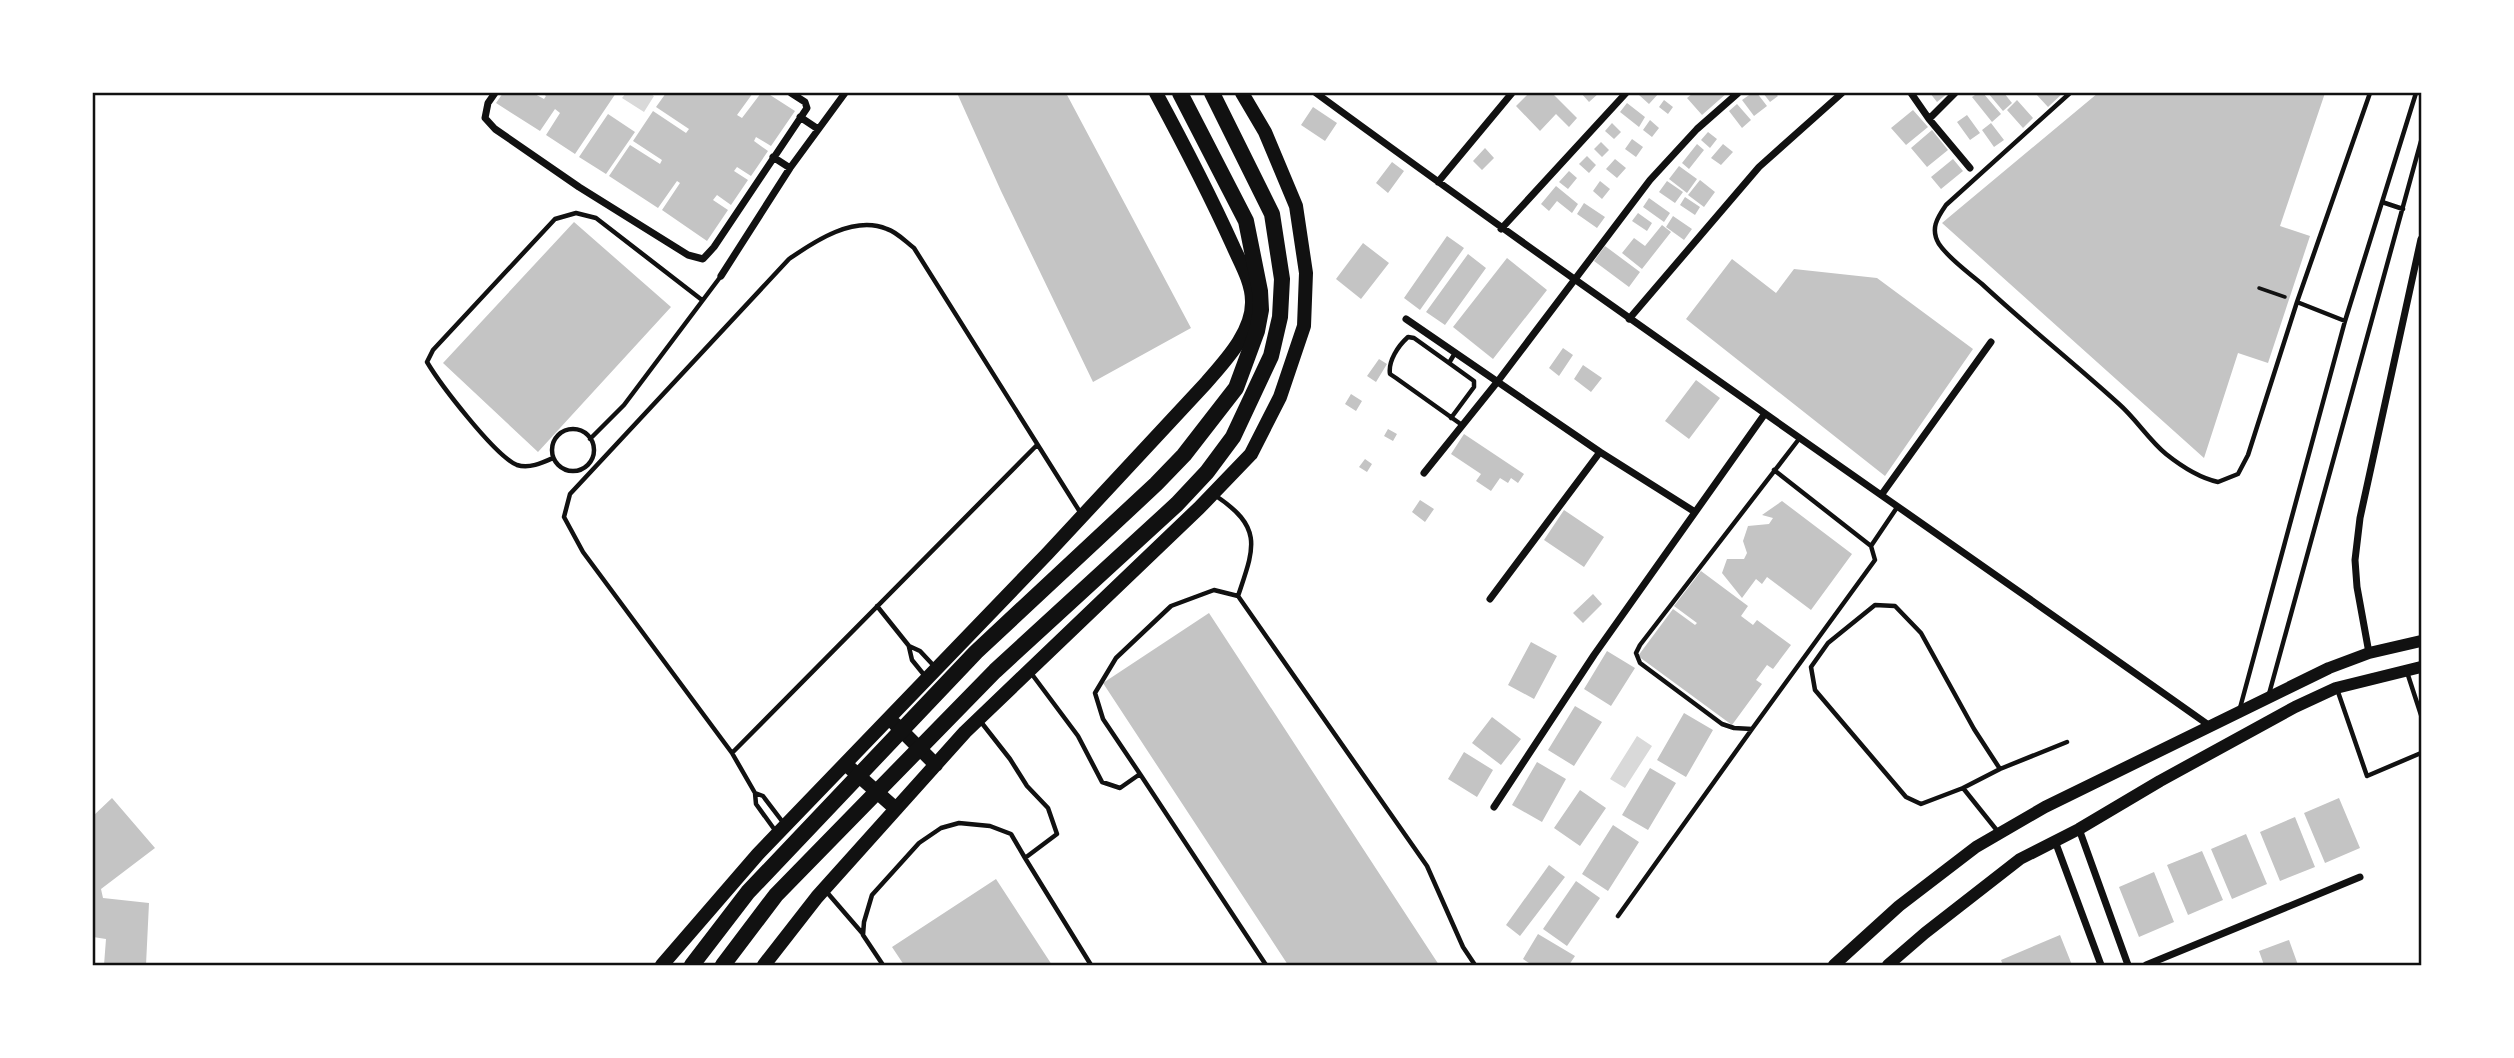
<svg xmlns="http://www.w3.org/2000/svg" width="2514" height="1058" font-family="Poppins,sans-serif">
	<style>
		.water { fill: #d9d9d9 }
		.building { fill: #c4c4c4 }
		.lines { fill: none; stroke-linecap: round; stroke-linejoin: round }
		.path { stroke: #111; stroke-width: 3.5 }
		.service { stroke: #111; stroke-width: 4.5 }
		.minor { stroke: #111; stroke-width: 7 }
		.secondary { stroke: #111; stroke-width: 12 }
		.primary { stroke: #111; stroke-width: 14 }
		.motorway { stroke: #111; stroke-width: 16 }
		.neatline { fill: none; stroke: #111; stroke-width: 2.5 }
	</style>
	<rect width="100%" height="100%" fill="#fff"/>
	<!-- water -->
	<path class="water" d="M 626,93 L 649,93 L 654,96 L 644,112 L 622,98 Z
		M 1637,736 L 1652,746 L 1625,788 L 1610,779 Z"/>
	<!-- building -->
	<path class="building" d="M 503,93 L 533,93 L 544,99 L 546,96 L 542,93 L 616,93 L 575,154 L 546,135 L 560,113 L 555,109 L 540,131 L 496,103 Z
		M 666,93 L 753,93 L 737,115 L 742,118 L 761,93 L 767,93 L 795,111 L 771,146 L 756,137 L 754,141 L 768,151 L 751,176 L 737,167 L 734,171 L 748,180 L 731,205 L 717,195 L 713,200 L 728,210 L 707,241 L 662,210 L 680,183 L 677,181 L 658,208 L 609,176 L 630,145 L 660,164 L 662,160 L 633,141 L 653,111 L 686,133 L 689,129 L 656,107 Z
		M 957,93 L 1066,93 L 1191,328 L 1093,382 L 1001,191 Z
		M 1529,93 L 1552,93 L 1577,118 L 1569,127 L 1556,114 L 1540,131 L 1516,106 Z
		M 1581,93 L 1599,93 L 1589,102 Z
		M 1640,93 L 1659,93 L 1649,104 L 1639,95 Z
		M 1693,93 L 1727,93 L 1702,115 L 1687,98 Z
		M 1752,93 L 1757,93 L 1767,106 L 1754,116 L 1742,100 Z
		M 1763,93 L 1775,93 L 1778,96 L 1770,102 Z
		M 1930,93 L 1948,93 L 1937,102 Z
		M 1978,93 L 1983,93 L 2001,114 L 1992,122 L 1972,97 Z
		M 1988,93 L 2004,93 L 2012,103 L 2003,111 Z
		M 2035,93 L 2063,93 L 2048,107 Z
		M 2098,93 L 2325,93 L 2280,226 L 2310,236 L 2268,363 L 2238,353 L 2204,458 L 1942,223 Z
		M 1664,100 L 1673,107 L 1668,114 L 1659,107 Z
		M 2017,100 L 2033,118 L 2023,128 L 2007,110 Z
		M 1627,103 L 1645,117 L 1639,127 L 1620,112 Z
		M 1737,104 L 1751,120 L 1742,128 L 1729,111 Z
		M 1313,107 L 1337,123 L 1325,141 L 1301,125 Z
		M 1913,110 L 1928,127 L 1906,145 L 1891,128 Z
		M 608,114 L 635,132 L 606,174 L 579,157 Z
		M 1967,115 L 1980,133 L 1970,140 L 1957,122 Z
		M 1650,120 L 1659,128 L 1652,137 L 1643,130 Z
		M 1612,123 L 1621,132 L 1614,139 L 1605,131 Z
		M 1991,123 L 2004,140 L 1994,147 L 1982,130 Z
		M 1932,130 L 1948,150 L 1927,167 L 1911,148 Z
		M 1708,132 L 1717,139 L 1710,148 L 1701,140 Z
		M 1632,139 L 1643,147 L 1636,157 L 1625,149 Z
		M 1601,142 L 1609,150 L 1602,157 L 1594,149 Z
		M 1697,144 L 1704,150 L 1689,169 L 1682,163 Z
		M 1723,144 L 1733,152 L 1721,165 L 1711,158 Z
		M 1485,148 L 1494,158 L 1482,170 L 1473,161 Z
		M 1587,156 L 1596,165 L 1589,173 L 1579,164 Z
		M 1615,159 L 1626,168 L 1617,178 L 1606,169 Z
		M 1953,159 L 1963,171 L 1941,189 L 1931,177 Z
		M 1392,162 L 1404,171 L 1388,193 L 1376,183 Z
		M 1679,166 L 1697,179 L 1687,193 L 1669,179 Z
		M 1569,171 L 1577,178 L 1568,189 L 1559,182 Z
		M 1700,180 L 1715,192 L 1704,207 L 1688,195 Z
		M 1600,181 L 1610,189 L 1602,199 L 1593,191 Z
		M 1667,181 L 1683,192 L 1675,203 L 1659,192 Z
		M 1556,186 L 1578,204 L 1572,213 L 1557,201 L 1549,211 L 1541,204 Z
		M 1685,197 L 1700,207 L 1695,215 L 1680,205 Z
		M 1649,198 L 1670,213 L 1664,222 L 1643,207 Z
		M 1584,203 L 1605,217 L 1597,228 L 1577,214 Z
		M 1638,213 L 1652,223 L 1647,231 L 1632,221 Z
		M 1673,216 L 1692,229 L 1684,240 L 1666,227 Z
		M 574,222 L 671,307 L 538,452 L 443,363 Z
		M 1662,225 L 1671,232 L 1642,269 L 1622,253 L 1634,238 L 1645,246 Z
		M 1447,236 L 1464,248 L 1420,310 L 1404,298 Z
		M 1363,243 L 1389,263 L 1361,299 L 1336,279 Z
		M 1605,246 L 1640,272 L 1629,287 L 1594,261 Z
		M 1468,254 L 1486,268 L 1445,325 L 1426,312 Z
		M 1507,258 L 1547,290 L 1493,359 L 1453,327 Z
		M 1732,259 L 1776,293 L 1794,269 L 1877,278 L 1973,349 L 1885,476 L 1686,319 Z
		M 1563,348 L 1573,355 L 1559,376 L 1549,368 Z
		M 1379,359 L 1387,364 L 1376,382 L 1367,376 Z
		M 1583,365 L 1602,378 L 1591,392 L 1574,379 Z
		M 1696,380 L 1720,398 L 1689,439 L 1665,421 Z
		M 1351,394 L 1362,401 L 1356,411 L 1345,404 Z
		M 1388,429 L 1397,434 L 1393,441 L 1384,436 Z
		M 1464,434 L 1524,474 L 1518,483 L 1511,478 L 1508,483 L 1500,478 L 1491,491 L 1476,481 L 1481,474 L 1451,454 Z
		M 1365,459 L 1372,464 L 1367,472 L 1359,467 Z
		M 1420,500 L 1434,509 L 1425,522 L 1412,512 Z
		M 1782,501 L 1852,554 L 1811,610 L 1767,577 L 1762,584 L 1756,579 L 1742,598 L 1722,573 L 1727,559 L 1744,559 L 1747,553 L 1743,541 L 1748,526 L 1769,524 L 1773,518 L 1762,515 Z
		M 1564,510 L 1604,537 L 1584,567 L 1544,540 Z
		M 1701,571 L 1748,606 L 1741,616 L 1753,625 L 1757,620 L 1791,645 L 1773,669 L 1767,665 L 1756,680 L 1762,684 L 1732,725 L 1638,656 L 1673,609 L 1695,625 L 1697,623 L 1674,606 Z
		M 1593,594 L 1602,604 L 1583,623 L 1573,613 Z
		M 1209,613 L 1439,965 L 1288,965 L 1103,683 Z
		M 1531,642 L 1557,656 L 1534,699 L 1508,685 Z
		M 1607,651 L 1635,668 L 1611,706 L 1584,689 Z
		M 1575,706 L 1602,722 L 1574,766 L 1548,750 Z
		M 1684,713 L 1713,730 L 1686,777 L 1657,760 Z
		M 1492,717 L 1521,739 L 1501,765 L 1472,743 Z
		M 1464,752 L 1493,770 L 1477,797 L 1448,779 Z
		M 1537,762 L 1566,779 L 1542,822 L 1512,805 Z
		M 1650,768 L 1676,783 L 1648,830 L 1622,815 Z
		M 1580,790 L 1606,808 L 1580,846 L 1554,828 Z
		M 112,798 L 155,848 L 101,889 L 103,898 L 149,903 L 146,965 L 104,965 L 106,939 L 93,937 L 93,816 Z
		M 2339,798 L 2360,848 L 2325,863 L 2304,813 Z
		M 2295,817 L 2315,867 L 2280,881 L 2260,832 Z
		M 1613,825 L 1639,842 L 1608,891 L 1582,874 Z
		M 2246,834 L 2267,884 L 2232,899 L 2211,849 Z
		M 2202,851 L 2223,900 L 2188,915 L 2167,865 Z
		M 1549,865 L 1565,877 L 1520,936 L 1506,925 Z
		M 2154,872 L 2174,922 L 2139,937 L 2119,887 Z
		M 996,879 L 1052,965 L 904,965 L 892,947 Z
		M 1576,881 L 1600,898 L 1567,946 L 1543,929 Z
		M 1538,934 L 1575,956 L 1569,965 L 1532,965 L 1523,959 Z
		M 2060,935 L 2072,965 L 2003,965 L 2001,960 Z
		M 2289,940 L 2298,965 L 2264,965 L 2259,951 Z"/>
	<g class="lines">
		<!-- path -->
		<path class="path" d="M 2259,288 L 2285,297"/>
		<!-- service -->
		<path class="service" d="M 2070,93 L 1946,205 C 1937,218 1930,229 1939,244 C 1949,259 1968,272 1982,284 C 2026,325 2074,363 2119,404 C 2136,419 2149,440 2166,454 C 2181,466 2200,478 2218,482 L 2238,474 L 2248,455 L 2297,302 L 2370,93
			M 2382,202 L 2403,209
			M 2297,302 L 2345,321
			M 1455,353 L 1449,363 L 1414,338 L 1408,337 C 1398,346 1388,361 1390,374 L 1396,378 L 1462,425
			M 1449,363 L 1474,381 L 1474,387 L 1451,418
			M552 450a21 21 0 1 1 42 0a21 21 0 1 1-42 0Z
			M 590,439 L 624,405 L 721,276
			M 553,458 C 542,463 529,469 517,465 C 495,456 440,384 427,362 L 433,350 L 555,219 L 576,213 L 596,218 L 702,300
			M 1774,470 L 1871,546 L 1875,560 L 1752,729 L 1734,728 L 1722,724 L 1640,663 L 1636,653 L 1640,645 L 1799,439
			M 1216,496 C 1264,528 1254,548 1238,596
			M 1871,546 L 1898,506
			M 877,606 L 909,646 L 920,651 L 934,666
			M 909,647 L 912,660 L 925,676
			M 2407,672 L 2421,715
			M 1031,673 L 1078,736 L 1102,782 L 1120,788 L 1140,774 L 1103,719 L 1095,693 L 1116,658 L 1171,606 L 1214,590 L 1238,596 L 1427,866 L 1463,947 L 1475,965
			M 2337,689 L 2367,776 L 2421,753
			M 2269,694 L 2421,141
			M 2240,708 L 2345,321 L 2416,93
			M 732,753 L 1037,445
			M 2000,769 L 2067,742
			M 1140,774 L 1266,965
			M 1963,788 L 2000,769 L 1974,729 L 1921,633 L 1895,606 L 1875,605 L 1828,643 L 1811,667 L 1815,690 L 1906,797 L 1921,804 L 1963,788 L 1999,833
			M 755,793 L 756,804 L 777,833
			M 785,825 L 763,796 L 755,793 L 732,753 L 583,552 L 564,517 L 570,494 L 789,259 C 815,241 854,215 887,229 C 897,232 906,242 914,248 L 1080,512
			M 1025,858 L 1091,965
			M 825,890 L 863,934
			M 1618,916 L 1752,729
			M 883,965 L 863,935 L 864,922 L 872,895 L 919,843 L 941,828 L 959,823 L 990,826 L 1011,834 L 1025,858 L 1057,834 L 1048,808 L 1027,786 L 1010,759 L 981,722"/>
		<!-- minor -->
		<path class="minor" d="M 495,93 L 488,103 L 485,118 L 495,129 L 579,187 L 688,255 L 703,259 L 714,247 L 807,108 L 805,102 L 791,93
			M 1316,93 C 1611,309 1912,515 2210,726
			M 1911,93 L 1929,119 L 1970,168
			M 800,117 L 818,129
			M 1929,119 L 1955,93
			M 773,157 L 790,168
			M 1438,182 L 1512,93
			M 1501,229 L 1626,93
			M 721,276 L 790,168 L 845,93
			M 1406,319 L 1600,452 L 1695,512
			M 1629,319 L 1759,167 L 1842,93
			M 1424,473 L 1498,381 L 1650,180 L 1697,129 L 1738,93
			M 1882,494 L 1991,342
			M 1490,599 L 1600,452
			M 2369,653 L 2357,587 L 2355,560 L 2360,518 L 2421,239
			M 1494,807 L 1594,655 L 1764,415
			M 2079,829 L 2128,965
			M 2055,841 L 2101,965
			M 2146,965 L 2360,877"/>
		<!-- secondary -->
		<path class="secondary" d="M 1834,965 L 1899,906 L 1976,847 L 2045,807 L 2329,668 L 2369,653 L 2421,641
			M 1888,965 L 1925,933 L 2020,859 L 2079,829 L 2160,781 L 2295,707 L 2336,688 L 2421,667"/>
		<!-- primary -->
		<path class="primary" d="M 895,724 L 936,765
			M 850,768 L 896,809
			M 662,965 L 758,854 L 1047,554 L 1206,383 C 1225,361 1253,332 1252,301 C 1252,282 1240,262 1233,246 C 1209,193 1183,143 1156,93
			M 764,965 L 817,897 L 965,732 L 1199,508 L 1251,454 L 1280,397 L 1304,326 L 1306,273 L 1296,206 L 1265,132 L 1242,93"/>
		<!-- motorway -->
		<path class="motorway" d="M 692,965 L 748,892 L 976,652 L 1156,484 L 1184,455 L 1236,388 L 1257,331 L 1261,310 L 1260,291 L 1246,221 L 1180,93
			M 723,965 L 776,895 L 995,671 L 1177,504 L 1207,472 L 1233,437 L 1271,356 L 1280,317 L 1282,279 L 1272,214 L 1212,93"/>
	</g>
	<!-- border -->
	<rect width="2514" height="1058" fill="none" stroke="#ffffff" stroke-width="189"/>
	<rect x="94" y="94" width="2326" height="870" class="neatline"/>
</svg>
